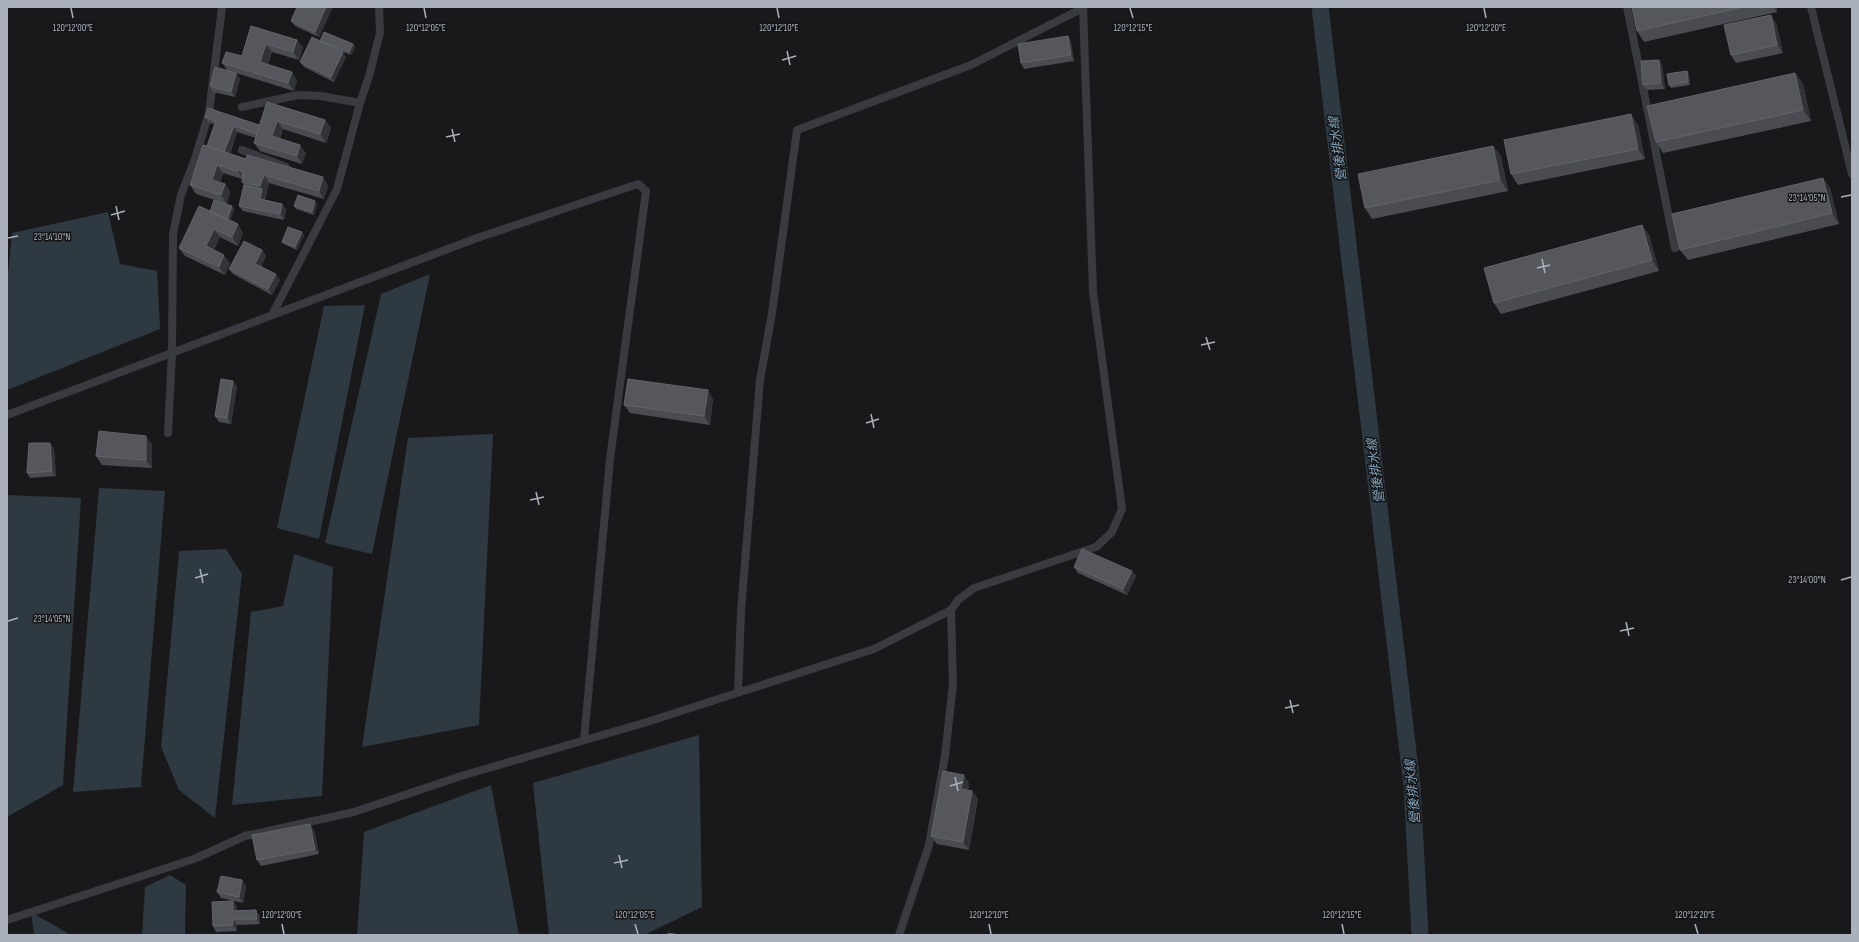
<svg xmlns="http://www.w3.org/2000/svg" width="1859" height="942" font-family="'Sofia Sans Condensed','Noto Sans TC',sans-serif">
	<style>
		.water { fill: #2e3941 }
		.lines { fill: none; stroke-linecap: round; stroke-linejoin: round }
		.canal { stroke: #2e3941; stroke-width: 17 }
		.lane { stroke: #3a3b41; stroke-width: 8 }
		.wall { fill: #4a4c51 }
		.shaded-wall { fill: #323337 }
		.building { fill: #55575d; stroke: #62656c }
		.ticks { fill: none; stroke: #abb1bc; stroke-width: 1.5 }
		.labels { text-anchor: middle; stroke-width: 3; stroke-linejoin: round; paint-order: stroke }
		.water-label { font-size: 13px; font-style: italic; fill: #81a1b8; stroke: #141417 }
		.ticks-label { font-size: 10px; text-anchor: middle; fill: #abb1bc; stroke: #141417; stroke-width: 3; stroke-linejoin: round; paint-order: stroke }
	</style>
	<rect width="100%" height="100%" fill="#19191c"/>
	<!-- water -->
	<path class="water" d="M 108,212 L 120,264 L 157,271 L 160,329 L 7,390 L 7,285 L 12,233 Z
		M 430,274 L 372,554 L 325,543 L 381,294 Z
		M 365,305 L 319,539 L 277,528 L 324,306 Z
		M 493,434 L 479,725 L 362,747 L 408,438 Z
		M 99,488 L 165,491 L 141,787 L 73,792 Z
		M 7,495 L 81,498 L 63,785 L 7,817 Z
		M 226,549 L 242,574 L 215,818 L 179,790 L 161,747 L 179,551 Z
		M 294,554 L 333,567 L 322,796 L 232,805 L 251,612 L 283,606 Z
		M 699,735 L 702,907 L 644,935 L 549,935 L 533,783 Z
		M 491,785 L 519,935 L 357,935 L 364,832 Z
		M 170,875 L 186,885 L 185,935 L 142,935 L 145,887 Z
		M 31,912 L 71,935 L 34,935 Z"/>
	<g class="lines">
		<!-- canal -->
		<path class="canal" d="M 1320,7 L 1412,786 L 1420,935"/>
		<!-- lane -->
		<path class="lane" d="M 1627,7 L 1675,248
			M 1811,7 L 1852,174
			M 242,107 L 298,95 L 321,96 L 360,103
			M 242,150 L 286,167
			M 272,315 L 337,189 L 360,103 L 369,76 L 380,33 L 379,7
			M 7,415 L 477,238 L 638,184 L 646,191 L 610,459 L 584,740
			M 168,433 L 172,353 L 173,234 L 181,195 L 195,159 L 209,113 L 222,7
			M 738,692 L 741,611 L 760,380 L 772,313 L 797,130 L 971,65 L 1083,8
			M 7,920 L 194,859 L 245,836 L 354,812 L 461,776 L 647,722 L 874,649 L 951,610
			M 899,935 L 929,845 L 945,756 L 953,684 L 951,610 L 958,600 L 974,588 L 1096,547 L 1112,532 L 1122,509 L 1093,292 L 1083,7"/>
	</g>
	<!-- wall -->
	<path class="wall" d="M 297,7 L 333,7 L 319,37 L 295,26 L 291,21 Z
		M 1632,7 L 1776,7 L 1777,12 L 1644,42 L 1637,31 Z
		M 1776,23 L 1783,53 L 1736,63 L 1731,55 Z
		M 251,26 L 297,40 L 303,48 L 299,60 L 272,52 L 268,65 L 297,80 L 294,91 L 236,73 L 240,79 L 235,97 L 213,92 L 210,86 L 228,71 L 222,63 L 242,56 Z
		M 1068,36 L 1071,42 L 1074,61 L 1024,69 L 1021,63 Z
		M 321,41 L 353,44 L 355,47 L 351,55 L 341,51 L 346,57 L 334,82 L 304,67 L 300,62 Z
		M 1659,60 L 1662,65 L 1665,89 L 1647,90 L 1643,85 Z
		M 1687,71 L 1689,74 L 1690,85 L 1671,88 L 1669,85 Z
		M 1795,73 L 1803,84 L 1811,121 L 1663,153 L 1656,142 Z
		M 267,102 L 325,120 L 331,128 L 326,143 L 283,129 L 280,139 L 306,153 L 302,164 L 260,151 L 254,143 L 256,138 L 237,132 L 230,154 L 246,159 L 323,177 L 328,186 L 324,199 L 269,183 L 265,200 L 282,204 L 286,209 L 284,220 L 243,211 L 239,206 L 244,185 L 242,182 L 242,179 L 223,173 L 220,183 L 225,184 L 230,192 L 227,204 L 196,194 L 190,185 L 207,146 L 214,124 L 209,123 L 205,117 L 259,125 Z
		M 1638,125 L 1645,159 L 1518,185 L 1511,174 Z
		M 1493,146 L 1501,156 L 1508,191 L 1372,219 L 1365,208 Z
		M 1823,178 L 1830,188 L 1839,224 L 1688,260 L 1680,250 Z
		M 317,204 L 314,215 L 296,209 L 294,206 Z
		M 232,206 L 234,209 L 230,221 L 243,233 L 238,246 L 220,237 L 214,250 L 230,263 L 225,275 L 185,256 L 179,248 Z
		M 1642,225 L 1649,235 L 1659,271 L 1501,314 L 1494,303 Z
		M 304,235 L 297,250 L 284,244 L 282,242 Z
		M 262,250 L 266,256 L 261,266 L 280,280 L 272,295 L 233,274 L 229,269 Z
		M 237,386 L 231,424 L 219,422 L 215,416 Z
		M 713,399 L 710,425 L 630,413 L 624,405 Z
		M 50,443 L 54,449 L 56,476 L 30,478 L 27,473 Z
		M 152,444 L 152,468 L 102,465 L 96,456 Z
		M 1074,567 L 1132,571 L 1136,576 L 1127,595 L 1078,573 Z
		M 969,783 L 968,790 L 972,791 L 978,799 L 969,850 L 937,844 L 931,836 Z
		M 314,830 L 319,854 L 261,866 L 257,860 Z
		M 242,880 L 246,886 L 243,903 L 221,898 L 217,892 Z
		M 233,901 L 237,907 L 237,911 L 260,916 L 260,924 L 237,925 L 237,931 L 216,932 L 213,926 Z"/>
	<!-- shaded-wall -->
	<path class="shaded-wall" d="M 326,7 L 333,7 L 319,37 L 315,32 Z
		M 1774,7 L 1776,7 L 1777,12 Z
		M 1771,15 L 1776,23 L 1783,53 L 1777,45 Z
		M 1068,36 L 1071,42 L 1074,61 L 1071,55 Z
		M 297,40 L 303,48 L 299,60 L 293,52 Z
		M 266,44 L 272,52 L 266,71 L 260,62 Z
		M 353,44 L 355,47 L 351,55 L 349,52 Z
		M 343,52 L 346,57 L 334,82 L 331,77 Z
		M 1659,60 L 1662,65 L 1665,89 L 1661,83 Z
		M 1687,71 L 1689,74 L 1690,85 L 1688,82 Z
		M 292,72 L 297,80 L 294,91 L 288,83 Z
		M 236,73 L 240,79 L 235,97 L 231,92 Z
		M 1795,73 L 1803,84 L 1811,121 L 1803,110 Z
		M 1631,114 L 1638,125 L 1645,159 L 1638,149 Z
		M 325,120 L 331,128 L 326,143 L 320,134 Z
		M 277,121 L 283,129 L 278,144 L 272,136 Z
		M 234,126 L 237,132 L 228,157 L 224,152 Z
		M 300,145 L 306,153 L 302,164 L 297,156 Z
		M 1493,146 L 1501,156 L 1508,191 L 1500,180 Z
		M 217,165 L 223,173 L 218,189 L 212,180 Z
		M 239,170 L 245,178 L 244,179 L 238,171 Z
		M 264,175 L 269,183 L 264,204 L 260,199 L 262,189 L 260,186 Z
		M 323,177 L 328,186 L 324,199 L 319,191 Z
		M 1823,178 L 1830,188 L 1839,224 L 1832,213 Z
		M 225,184 L 230,192 L 227,204 L 221,195 Z
		M 315,201 L 317,204 L 314,215 L 312,212 Z
		M 282,204 L 286,209 L 284,220 L 280,214 Z
		M 232,206 L 234,209 L 229,223 L 227,220 Z
		M 238,224 L 243,233 L 238,246 L 232,237 Z
		M 1642,225 L 1649,235 L 1659,271 L 1652,260 Z
		M 214,229 L 220,237 L 212,254 L 206,246 Z
		M 302,232 L 304,235 L 297,250 L 295,247 Z
		M 262,250 L 266,256 L 259,269 L 255,264 Z
		M 224,255 L 230,263 L 225,275 L 219,267 Z
		M 276,274 L 280,280 L 272,295 L 268,289 Z
		M 233,381 L 237,386 L 231,424 L 227,418 Z
		M 708,390 L 713,399 L 710,425 L 704,416 Z
		M 146,436 L 152,444 L 152,468 L 146,460 Z
		M 50,443 L 54,449 L 56,476 L 52,471 Z
		M 1132,571 L 1136,576 L 1127,595 L 1123,589 Z
		M 964,775 L 969,783 L 967,797 L 961,789 Z
		M 972,791 L 978,799 L 969,850 L 963,842 Z
		M 310,824 L 314,830 L 319,854 L 315,849 Z
		M 242,880 L 246,886 L 243,903 L 239,897 Z
		M 233,901 L 237,907 L 237,917 L 233,911 Z
		M 256,910 L 260,916 L 260,924 L 257,919 Z
		M 233,919 L 237,925 L 237,931 L 233,925 Z"/>
	<!-- building -->
	<path class="building" d="M 297,7 L 326,7 L 315,32 L 291,21 Z
		M 1632,7 L 1743,7 L 1637,31 Z
		M 1771,15 L 1777,45 L 1731,55 L 1724,25 Z
		M 251,26 L 297,40 L 293,52 L 266,44 L 260,62 L 292,72 L 288,83 L 222,63 L 226,52 L 242,56 Z
		M 324,32 L 353,44 L 349,52 L 320,41 Z
		M 1068,36 L 1071,55 L 1021,63 L 1018,44 Z
		M 312,37 L 343,52 L 331,77 L 300,62 Z
		M 1659,60 L 1661,83 L 1643,85 L 1641,61 Z
		M 215,67 L 236,73 L 231,92 L 210,86 Z
		M 1687,71 L 1688,82 L 1669,85 L 1667,74 Z
		M 1795,73 L 1803,110 L 1656,142 L 1647,106 Z
		M 267,102 L 325,120 L 320,134 L 277,121 L 272,136 L 300,145 L 297,156 L 254,143 Z
		M 208,108 L 259,125 L 257,134 L 234,126 L 224,152 L 207,146 L 216,121 L 205,117 Z
		M 1631,114 L 1638,149 L 1511,174 L 1504,140 Z
		M 203,145 L 246,159 L 247,155 L 323,177 L 319,191 L 264,175 L 260,186 L 242,182 L 243,171 L 239,170 L 238,171 L 217,165 L 212,180 L 225,184 L 221,195 L 190,185 Z
		M 1493,146 L 1500,180 L 1365,208 L 1358,174 Z
		M 1823,178 L 1832,213 L 1680,250 L 1672,214 Z
		M 244,185 L 262,189 L 260,199 L 282,204 L 280,214 L 239,206 Z
		M 298,195 L 315,201 L 312,212 L 294,206 Z
		M 214,200 L 232,206 L 227,220 L 210,212 Z
		M 199,206 L 238,224 L 232,237 L 214,229 L 206,246 L 224,255 L 219,267 L 179,248 Z
		M 1642,225 L 1652,260 L 1494,303 L 1484,268 Z
		M 288,227 L 302,232 L 295,247 L 282,242 Z
		M 244,241 L 262,250 L 255,264 L 276,274 L 268,289 L 229,269 Z
		M 221,379 L 233,381 L 227,418 L 215,416 Z
		M 628,379 L 708,390 L 704,416 L 624,405 Z
		M 99,431 L 146,436 L 146,460 L 96,456 Z
		M 29,443 L 50,443 L 52,471 L 27,473 Z
		M 1082,549 L 1132,571 L 1123,589 L 1074,567 Z
		M 943,771 L 964,775 L 961,789 L 972,791 L 963,842 L 931,836 Z
		M 310,824 L 315,849 L 257,860 L 252,835 Z
		M 221,876 L 242,880 L 239,897 L 217,892 Z
		M 233,901 L 233,911 L 256,910 L 257,919 L 233,919 L 233,925 L 213,926 L 212,902 Z
		M 668,933 L 680,935 L 668,935 Z"/>
	<!-- ticks -->
	<path class="ticks" d="M 71,8 L 73,18M 424,8 L 426,18M 777,8 L 779,18M 1130,8 L 1133,18M 1484,8 L 1486,18M 787,51 L 790,65M 782,60 L 796,56M 452,129 L 455,142M 446,137 L 460,134M 1841,197 L 1851,195M 116,206 L 119,220M 111,215 L 125,211M 8,238 L 18,236M 1542,259 L 1545,273M 1537,268 L 1550,265M 1206,337 L 1210,350M 1201,345 L 1215,342M 871,414 L 874,428M 866,423 L 879,419M 536,492 L 539,505M 530,500 L 544,497M 200,569 L 203,583M 195,578 L 208,574M 1841,580 L 1851,577M 8,621 L 18,618M 1626,622 L 1629,636M 1620,631 L 1634,628M 1290,700 L 1293,713M 1285,708 L 1299,705M 955,777 L 958,791M 950,786 L 963,782M 619,855 L 622,868M 614,863 L 628,860M 282,924 L 284,934M 635,924 L 638,934M 989,924 L 991,934M 1342,924 L 1344,934M 1695,924 L 1698,934"/>
	<g class="labels">
		<!-- water labels -->
		<g class="water-label">
			<text transform="translate(1337 149) rotate(-97)" y="5">營後排水線</text>
			<text transform="translate(1375 471) rotate(-97)" y="5">營後排水線</text>
			<text transform="translate(1412 792) rotate(-95)" y="5">營後排水線</text>
		</g>
	</g>
	<g class="ticks-label">
		<text x="73" y="31">120°12'00"E</text>
		<text x="426" y="31">120°12'05"E</text>
		<text x="779" y="31">120°12'10"E</text>
		<text x="1133" y="31">120°12'15"E</text>
		<text x="1486" y="31">120°12'20"E</text>
		<text x="1807" y="201">23°14'05"N</text>
		<text x="52" y="240">23°14'10"N</text>
		<text x="1807" y="583">23°14'00"N</text>
		<text x="52" y="622">23°14'05"N</text>
		<text x="282" y="918">120°12'00"E</text>
		<text x="635" y="918">120°12'05"E</text>
		<text x="989" y="918">120°12'10"E</text>
		<text x="1342" y="918">120°12'15"E</text>
		<text x="1695" y="918">120°12'20"E</text>
	</g>
	<!-- border -->
	<rect width="1859" height="942" fill="none" stroke="#abb1bc" stroke-width="16"/>
</svg>
